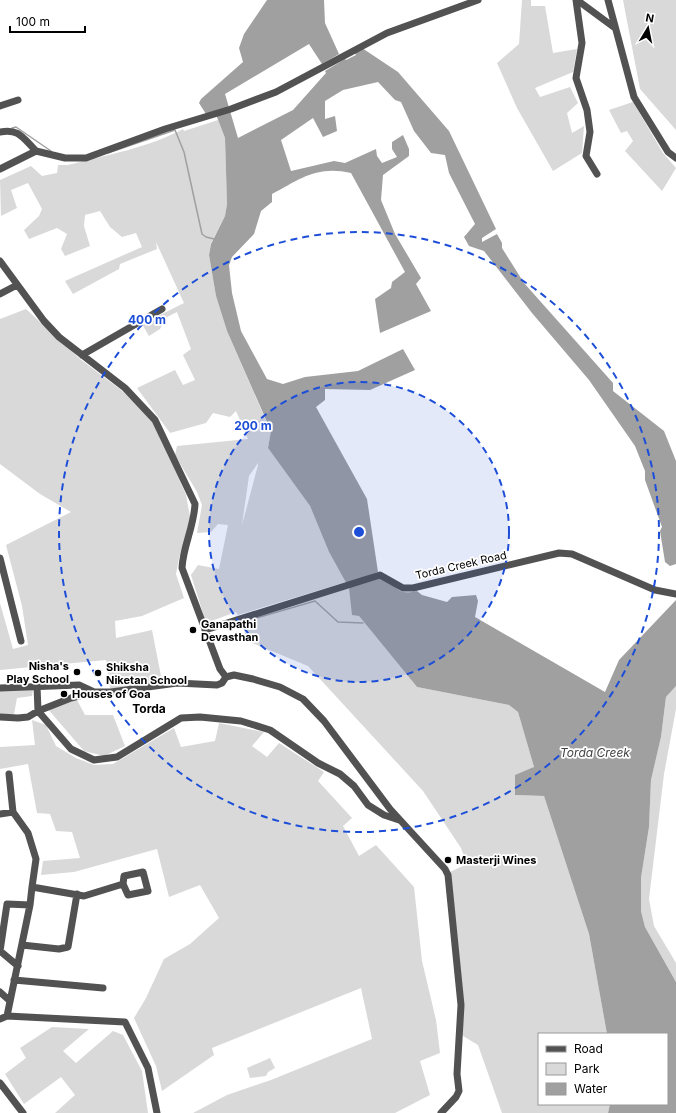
<svg xmlns="http://www.w3.org/2000/svg" width="676" height="1113" font-family="Inter,sans-serif">
	<style>
		.green { fill: #d9d9d9; fill-rule: evenodd }
		.water { fill: #a0a0a0 }
		.lines { fill: none; stroke-linecap: round; stroke-linejoin: round }
		.stream { stroke: #a0a0a0; stroke-width: 1.5 }
		.minor { stroke: #525252; stroke-width: 7 }
		.ring { fill: none; stroke: #1d4ed8; stroke-width: 2; stroke-dasharray: 7 5 }
		.poi-dot { fill: #000; stroke: #fff; stroke-width: 1.5 }
		.labels { text-anchor: middle; stroke-width: 3.5; stroke-linejoin: round; paint-order: stroke }
		.street-label { font-size: 11px; fill: #000; stroke: #fff }
		.poi-label { font-size: 11px; font-weight: bold; fill: #000; stroke: #fff; text-anchor: start }
		.neighbourhood-label { font-size: 12px; font-weight: bold; fill: #000; stroke: #fff }
		.water-label { font-size: 12px; font-style: italic; fill: #414141; stroke: #fff }
		.centre { fill: #1d4ed8; stroke: #fff; stroke-width: 2 }
		.ring-label { font-size: 12px; text-anchor: middle; font-weight: bold; fill: #1d4ed8; stroke: #fff; stroke-width: 3.5; stroke-linejoin: round; paint-order: stroke }
	</style>
	<rect width="100%" height="100%" fill="#fff"/>
	<!-- green -->
	<path class="green" d="M 522,0 L 531,0 L 531,6 L 545,6 L 553,53 L 577,49 L 573,72 L 535,88 L 540,97 L 570,87 L 578,103 L 567,113 L 572,133 L 584,126 L 582,153 L 553,171 L 517,108 L 497,63 L 519,44 Z
		M 623,0 L 676,0 L 676,130 L 640,89 Z
		M 633,102 L 663,153 L 676,168 L 662,191 L 625,151 L 633,141 L 627,131 L 621,133 L 609,110 Z
		M 218,120 L 225,138 L 227,204 L 225,216 L 211,243 L 209,255 L 216,296 L 227,331 L 271,432 L 268,448 L 310,506 L 329,552 L 346,582 L 238,615 L 236,612 L 206,623 L 191,575 L 198,565 L 219,569 L 228,525 L 218,524 L 211,532 L 197,533 L 202,505 L 197,492 L 175,455 L 177,446 L 248,439 L 236,411 L 230,417 L 213,413 L 206,423 L 170,433 L 137,388 L 175,370 L 183,385 L 195,380 L 183,355 L 191,349 L 177,312 L 167,317 L 160,329 L 149,336 L 142,324 L 184,303 L 156,242 L 157,249 L 120,264 L 119,269 L 73,294 L 65,281 L 142,247 L 136,233 L 122,237 L 110,227 L 100,211 L 85,215 L 84,226 L 90,246 L 65,256 L 61,249 L 67,234 L 57,228 L 29,239 L 24,230 L 39,216 L 42,209 L 28,183 L 11,190 L 17,208 L 1,216 L 0,180 L 31,166 L 42,176 L 57,173 L 58,165 L 68,165 C 106,155 148,148 183,129 L 184,131 ZM 258,463 L 258,465 L 242,525 L 249,476 Z
		M 26,309 L 80,359 L 121,390 L 153,420 L 186,495 L 191,522 L 179,558 L 176,574 L 184,598 L 142,616 L 115,621 L 116,638 L 152,630 L 162,681 L 110,689 L 106,660 L 0,670 L 0,603 L 13,649 L 28,645 L 22,606 L 6,545 L 71,512 L 40,494 L 0,464 L 0,319 Z
		M 349,588 L 359,616 L 417,687 L 509,705 L 518,712 L 534,767 L 515,795 L 544,796 L 589,934 L 607,1034 L 539,1034 L 539,1104 L 610,1104 L 608,1113 L 502,1113 L 478,1045 L 463,1036 L 450,872 L 467,864 L 461,848 L 423,791 L 308,666 L 245,640 L 244,621 Z
		M 676,686 L 676,709 L 664,774 L 649,899 L 654,926 L 676,963 L 676,982 L 645,927 L 641,911 L 641,878 L 649,827 L 651,780 L 661,737 L 666,697 Z
		M 33,689 L 32,696 L 17,698 L 14,714 L 0,714 L 0,691 Z
		M 72,700 L 77,700 L 85,715 L 113,715 L 125,746 L 104,756 L 84,751 L 47,708 Z
		M 32,720 L 46,725 L 56,746 L 76,758 L 94,765 L 113,764 L 174,728 L 181,747 L 215,741 L 219,723 L 264,732 L 252,746 L 267,757 L 279,743 L 324,772 L 318,781 L 352,818 L 343,826 L 359,856 L 376,845 L 414,887 L 422,961 L 436,1020 L 440,1053 L 420,1061 L 430,1095 L 395,1113 L 193,1113 L 227,1095 L 271,1080 L 372,1039 L 361,988 L 212,1048 L 214,1055 L 162,1091 L 156,1066 L 134,1018 L 146,998 L 164,959 L 190,944 L 219,918 L 200,885 L 169,897 L 157,849 L 74,872 L 41,875 L 43,861 L 80,858 L 72,832 L 56,831 L 50,814 L 37,813 L 28,764 L 0,769 L 0,747 L 35,745 Z
		M 52,1027 L 89,1029 L 63,1051 L 76,1063 L 113,1031 L 123,1035 L 142,1071 L 148,1113 L 55,1113 L 75,1095 L 61,1077 L 24,1104 L 5,1074 L 26,1058 L 20,1048 Z
		M 270,1058 L 275,1068 L 268,1072 L 266,1076 L 250,1078 L 247,1068 Z"/>
	<!-- water -->
	<path class="water" d="M 267,0 L 324,0 L 325,23 L 339,54 L 322,64 L 309,44 L 225,94 L 238,138 L 293,110 L 326,73 L 325,71 L 345,59 L 346,60 L 356,55 L 355,53 L 362,48 L 398,72 L 449,131 L 496,229 L 482,238 L 482,242 L 497,234 L 502,243 L 502,248 L 524,283 L 613,383 L 613,391 L 664,431 L 676,461 L 676,564 L 670,566 L 665,562 L 660,531 L 662,527 L 645,480 L 645,471 L 635,446 L 589,380 L 532,313 L 484,251 L 469,246 L 464,237 L 475,224 L 449,173 L 445,155 L 431,153 L 414,131 L 401,102 L 395,100 L 378,82 L 343,90 L 325,101 L 325,119 L 335,116 L 337,131 L 323,137 L 313,118 L 281,140 L 291,171 L 334,161 L 345,163 L 376,149 L 377,156 L 382,163 L 397,157 L 392,149 L 392,142 L 403,135 L 409,149 L 409,156 L 383,175 L 381,200 L 395,234 L 421,278 L 416,284 L 431,311 L 380,333 L 375,299 L 391,288 L 392,282 L 405,272 L 351,173 C 317,165 300,179 272,194 L 272,202 L 261,211 L 254,234 L 232,257 L 229,265 L 232,293 L 241,331 L 267,379 L 283,384 L 305,377 L 358,371 L 403,349 L 415,370 L 370,390 L 325,389 L 325,400 L 316,407 L 367,499 L 378,572 L 367,576 C 372,577 379,577 383,579 C 398,585 396,596 417,591 L 422,595 L 447,602 L 452,597 L 476,595 L 478,601 L 475,617 L 605,692 L 619,660 L 676,600 L 676,686 L 666,697 L 661,737 L 651,780 L 649,827 L 641,878 L 641,911 L 645,927 L 676,982 L 676,1113 L 608,1113 L 610,1104 L 667,1104 L 667,1034 L 607,1034 L 589,934 L 544,796 L 515,795 L 515,775 L 534,767 L 518,712 L 509,705 L 417,687 L 359,616 L 352,615 L 349,588 L 329,552 L 310,506 L 268,448 L 271,431 L 227,331 L 216,296 L 209,255 L 211,244 L 225,216 L 227,204 L 225,138 L 215,112 L 206,114 L 199,103 L 201,99 L 243,62 L 239,48 L 244,34 Z"/>
	<g class="lines">
		<!-- stream -->
		<path class="stream" d="M 12,128 L 16,127 L 51,151
			M 108,153 L 175,130 L 184,152 L 202,234 L 206,237 L 214,239
			M 253,619 L 315,601 L 338,622 L 363,623"/>
		<!-- minor -->
		<path class="minor" d="M 576,0 L 582,43 L 576,78 L 587,110 L 590,132 L 586,156 L 597,174
			M 577,0 L 615,28
			M 608,0 L 634,97 L 668,152 L 676,158
			M 0,106 L 18,100
			M 0,132 C 19,128 23,138 36,151
			M 0,169 L 36,151 L 65,158 L 86,158 L 165,129 L 231,109 L 276,92 L 387,33 L 478,0
			M 0,261 L 44,321 L 59,337 L 125,388 L 155,420 L 195,504 C 194,527 183,546 182,568 L 220,669 L 226,677
			M 0,294 L 17,285
			M 82,355 L 162,309
			M 0,558 L 21,641
			M 205,630 L 380,575 L 403,588 L 413,588 L 559,553 L 572,554 L 655,590 L 676,594
			M 37,686 L 38,711 L 71,749 L 94,760 L 117,757 L 181,718 L 200,717 L 241,721 L 270,730 L 318,763 L 340,774 L 354,786 L 368,805 L 384,815 L 399,820
			M 0,688 L 79,685 L 94,692
			M 0,717 L 18,718 L 28,717 L 38,711 L 71,698 L 94,692 L 111,692 L 177,683 L 217,685 L 222,683 L 226,677 L 234,675 L 253,679 L 280,687 L 303,699 L 324,721 L 390,809 L 445,869 L 448,875 L 461,1005 L 457,1074 L 459,1091 L 456,1097 L 441,1113
			M 9,774 L 13,812
			M 0,814 L 13,812 L 28,833 L 36,859 L 32,887
			M 143,872 L 148,891 L 128,895 L 123,884 L 124,876 Z
			M 22,945 L 59,949 L 68,947 L 77,894
			M 18,966 L 0,951 L 7,904 L 30,905
			M 14,980 L 103,988
			M 0,992 L 10,1001
			M 7,1016 L 30,905 L 32,887 L 84,896 L 123,884
			M 0,1019 L 7,1016 L 125,1022 L 148,1068 L 157,1113
			M 0,1083 L 23,1113"/>
	</g>
	<!-- distance rings -->
	<circle cx="359" cy="532" r="150" fill="#1d4ed8" fill-opacity=".12"/>
	<g class="ring">
		<circle cx="359" cy="532" r="150"/>
		<circle cx="359" cy="532" r="300"/>
	</g>
	<!-- markers -->
	<g class="poi-dot">
		<circle cx="193" cy="630" r="4"/>
		<circle cx="77" cy="672" r="4"/>
		<circle cx="98" cy="673" r="4"/>
		<circle cx="64" cy="694" r="4"/>
		<circle cx="448" cy="860" r="4"/>
	</g>
	<g class="labels">
		<!-- street labels -->
		<g class="street-label">
			<text transform="translate(461 565) rotate(-13)" y="4">Torda Creek Road</text>
		</g>
		<!-- poi labels -->
		<g class="poi-label">
			<text x="201" y="628">Ganapathi<tspan x="201" dy="13">Devasthan</tspan></text>
			<text x="69" y="670" text-anchor="end">Nisha's<tspan x="69" dy="13">Play School</tspan></text>
			<text x="106" y="671">Shiksha<tspan x="106" dy="13">Niketan School</tspan></text>
			<text x="72" y="698">Houses of Goa</text>
			<text x="456" y="864">Masterji Wines</text>
		</g>
		<!-- neighbourhood labels -->
		<g class="neighbourhood-label">
			<text x="149" y="713">Torda</text>
		</g>
		<!-- water labels -->
		<g class="water-label">
			<text x="595" y="757">Torda Creek</text>
		</g>
	</g>
	<circle cx="359" cy="532" r="6" class="centre"/>
	<g class="ring-label">
		<text x="147" y="324">400 m</text>
		<text x="253" y="430">200 m</text>
	</g>
	<!-- legend -->
	<rect x="538" y="1033" width="130" height="72" fill="#ffffff" stroke="#999999"/>
	<rect x="546" y="1046" width="20" height="6" fill="#525252" stroke="#999999"/>
	<text x="574" y="1053" font-size="12" fill="#000000">Road</text>
	<rect x="546" y="1063" width="20" height="12" fill="#d9d9d9" stroke="#999999"/>
	<text x="574" y="1073" font-size="12" fill="#000000">Park</text>
	<rect x="546" y="1083" width="20" height="12" fill="#a0a0a0" stroke="#999999"/>
	<text x="574" y="1093" font-size="12" fill="#000000">Water</text>
	<!-- north arrow -->
	<g transform="translate(648 28) rotate(10)" stroke="#ffffff" stroke-width="3" paint-order="stroke">
	<path d="M0-3L7 15L0 10L-7 15Z" fill="#000000"/>
	<text y="-6" font-size="11" font-weight="bold" text-anchor="middle" fill="#000000">N</text>
	</g>
	<!-- scale -->
	<path d="M10 26v6h75v-6" fill="none" stroke="#000000" stroke-width="2"/>
	<text x="16" y="26" font-size="12" fill="#000000" stroke="#ffffff" stroke-width="3" paint-order="stroke">100 m</text>
</svg>
